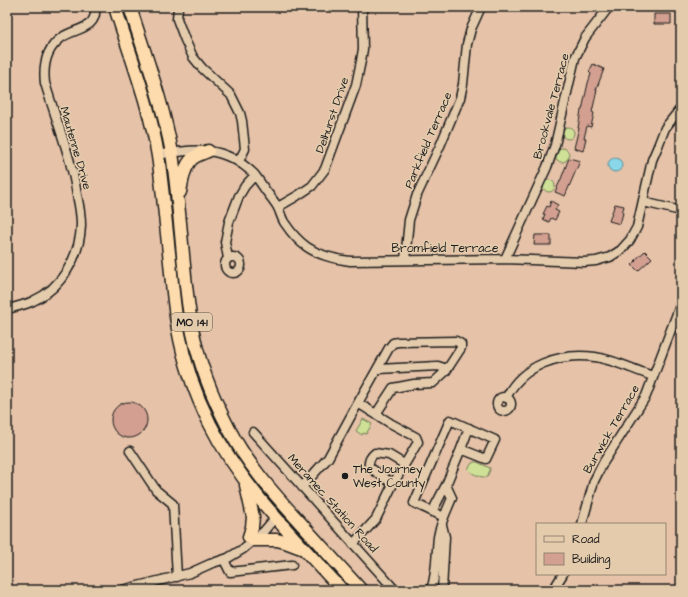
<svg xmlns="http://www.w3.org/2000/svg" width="688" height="597" font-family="'Architects Daughter',sans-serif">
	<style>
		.green { fill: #cee196; stroke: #757e59 }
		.water { fill: #89d7e8; stroke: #5d8c96 }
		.building { fill: #d29f91; stroke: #1c1c1c }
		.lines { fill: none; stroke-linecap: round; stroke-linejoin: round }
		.minor-casing { stroke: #1c1c1c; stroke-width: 11 }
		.highway-casing { stroke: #1c1c1c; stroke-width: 15 }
		.minor { stroke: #e4cbac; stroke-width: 8 }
		.highway { stroke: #fedbac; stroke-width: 12 }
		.poi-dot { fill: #1c1c1c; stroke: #e4cbac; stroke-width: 1.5 }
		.labels { text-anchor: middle; stroke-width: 3.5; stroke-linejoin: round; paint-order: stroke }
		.shield { fill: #e4cbac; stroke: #585047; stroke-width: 1 }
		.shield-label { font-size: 11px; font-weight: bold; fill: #1c1c1c }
		.street-label { font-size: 12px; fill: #1c1c1c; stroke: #e4cbac }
		.poi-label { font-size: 12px; fill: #1c1c1c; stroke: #e4cbac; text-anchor: start }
	</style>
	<rect width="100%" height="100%" fill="#e5c2a8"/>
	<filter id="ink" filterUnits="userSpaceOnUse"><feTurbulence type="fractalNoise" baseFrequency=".025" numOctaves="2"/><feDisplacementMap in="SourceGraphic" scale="8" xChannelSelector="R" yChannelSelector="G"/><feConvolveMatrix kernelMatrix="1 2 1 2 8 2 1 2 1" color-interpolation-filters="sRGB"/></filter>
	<g filter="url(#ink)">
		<!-- green -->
		<path class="green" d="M562 133a6 6 0 1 1 12 0a6 6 0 1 1-12 0Z
			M555 155a7 7 0 1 1 14 0a7 7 0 1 1-14 0Z
			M543 186a6 6 0 1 1 12 0a6 6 0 1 1-12 0Z
			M 363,419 L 372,424 L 366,434 L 363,433 L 362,435 L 356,431 Z
			M 474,462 L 477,462 L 490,468 L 490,470 L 487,477 C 481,478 472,474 468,469 L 472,463 Z"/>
		<!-- water -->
		<path class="water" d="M608 165a7 7 0 1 1 14 0a7 7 0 1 1-14 0Z"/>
		<!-- building -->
		<path class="building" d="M 654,14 L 671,14 L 671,24 L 654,24 Z
			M 593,64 L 604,69 L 596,90 L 597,90 L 592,112 L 594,113 L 591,127 L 587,126 L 584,138 L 586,138 L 583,151 L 574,148 L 579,128 L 578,128 L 581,110 L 582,110 L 588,83 L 591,74 L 589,72 Z
			M 569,158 L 580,161 L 565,196 L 555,192 L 561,179 Z
			M 551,201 L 558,205 L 555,210 L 559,212 L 555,220 L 551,218 L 549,222 L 543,219 L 545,214 L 543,214 L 547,206 L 549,207 Z
			M 615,204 L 624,206 L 622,213 L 623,213 L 620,224 L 609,221 Z
			M 535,235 L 551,235 L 551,245 L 534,245 Z
			M 645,251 L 652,258 L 638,271 L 632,265 L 636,261 L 635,260 Z
			M111 420a18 18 0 1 1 36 0a18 18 0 1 1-36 0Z"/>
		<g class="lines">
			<defs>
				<path id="minor" d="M 178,7 L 177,19 L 185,40 L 193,57 L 202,68 L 231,95 L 240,113 L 242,121 L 245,149 L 239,161
					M 157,155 C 195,148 224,145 254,174 C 258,179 262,185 266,191 C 270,196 274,201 277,206 C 280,211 281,217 284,222 C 290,231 298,241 307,247 C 320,256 334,259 350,261 L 505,259 L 584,262 L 596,261 L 610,257 L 621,250 L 630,240 L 637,227 L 652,160 L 658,146 L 665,128 L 681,108
					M 643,202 L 681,211
					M 278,207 L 297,196 L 312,186 L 325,169 L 356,85 L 361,61 L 363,49 L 362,7
					M225 265a8 8 0 1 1 16 0a8 8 0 1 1-16 0Z
					M 228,258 L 225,242 L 229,222 L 239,196 L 245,186 L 255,175
					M 505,259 L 547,167 L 555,145 L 575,58 L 585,38 L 609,7
					M 405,260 L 409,220 L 417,195 L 440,146 L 460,98 L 463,84 L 467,44 L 471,29 L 481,7
					M 7,309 C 16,307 25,305 33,301 C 62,288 80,256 81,225 C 81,215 79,204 77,195 C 71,156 56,120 45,83 C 43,66 46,49 61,38 C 74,28 98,30 95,7
					M 378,369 L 438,366 L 447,369
					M497 404a7 7 0 1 1 14 0a7 7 0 1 1-14 0Z
					M 506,398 C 522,365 560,352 595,357 C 615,360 634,370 653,376
					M 358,403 L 389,348 L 393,343 L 398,342 L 456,341 L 461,344 L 461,348 L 446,371 L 433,383 L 414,384 L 393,388 L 376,414
					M 253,432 L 395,590
					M 461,449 L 469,428
					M 130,451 L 156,490 L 173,504 L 177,577
					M 393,484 L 369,467 C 368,461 370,457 375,453 L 389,455 L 404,464
					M 302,487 L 328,458 L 358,403 L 390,423 L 416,437 L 418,442 L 393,484 L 376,519 L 353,544
					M 432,512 L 446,485
					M 582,524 L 594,481 L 603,463 L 646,396 L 681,303
					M 224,560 L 230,572 L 292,565
					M 122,590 L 190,573 L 210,564 L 228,558 L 243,549 L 264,531 L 275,518
					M 431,590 C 437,573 436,555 438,537 C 440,524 447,510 452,498 L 446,485 L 461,449 L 486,459 L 495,440 L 450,420 L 414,503 L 444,517
					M 442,590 L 445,537 L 442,525
					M 553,590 L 563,574"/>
				<path id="highway" d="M 115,7 C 130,55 150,106 158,156 C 163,191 166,226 170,262 C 172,284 174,307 178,329 C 184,362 195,394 210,424 C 242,488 294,537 342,590
					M 130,7 C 145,55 163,103 172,153 C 178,194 181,235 185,276 C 187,295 189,314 193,333 C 200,366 213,398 228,427 C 247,465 276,496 304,527 C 323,548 342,569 361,590
					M 180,192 C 182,181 184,166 193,158 C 197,155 203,153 208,151
					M 246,485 L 253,517 L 252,527 L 249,537
					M 253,540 L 277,540 L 285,542 L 301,548"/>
			</defs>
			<!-- minor casing -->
			<use href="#minor" class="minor-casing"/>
			<!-- highway casing -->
			<use href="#highway" class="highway-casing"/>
			<!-- minor -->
			<use href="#minor" class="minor"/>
			<!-- highway -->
			<use href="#highway" class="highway"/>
		</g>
	</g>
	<!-- markers -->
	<circle class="poi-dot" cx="345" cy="476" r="4"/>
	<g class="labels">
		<!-- shield labels -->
		<rect class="shield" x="172" y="313" width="40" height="18" rx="3"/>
		<g class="shield-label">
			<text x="192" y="326">MO 141</text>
		</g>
		<!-- street labels -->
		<g class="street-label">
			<text transform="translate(551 106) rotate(-75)" y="4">Brookvale Terrace</text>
			<text transform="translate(332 115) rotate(-71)" y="4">Delhurst Drive</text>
			<text transform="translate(428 140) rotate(-67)" y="4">Parkfield Terrace</text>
			<text transform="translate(76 148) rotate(74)" y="4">Mautenne Drive</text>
			<text x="445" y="252">Bromfield Terrace</text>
			<text transform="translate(611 429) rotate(-60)" y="4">Burwick Terrace</text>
			<text transform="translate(333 503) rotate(48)" y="4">Meramec Station Road</text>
		</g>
		<!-- poi labels -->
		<g class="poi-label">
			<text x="353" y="473">The Journey<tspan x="353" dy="14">West County</tspan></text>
		</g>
	</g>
	<!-- margin -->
	<rect width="688" height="597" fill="none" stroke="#e4cbac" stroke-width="24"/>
	<rect x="12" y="12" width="664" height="573" fill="none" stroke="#1c1c1c" stroke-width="1.5" filter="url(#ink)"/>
	<!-- legend -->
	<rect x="536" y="523" width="130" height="52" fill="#e4cbac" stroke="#948572"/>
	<rect x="544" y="536" width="20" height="6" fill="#e4cbac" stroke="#948572"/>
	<text x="572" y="543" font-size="12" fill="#1c1c1c">Road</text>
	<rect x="544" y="553" width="20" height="12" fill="#d29f91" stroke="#948572"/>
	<text x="572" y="563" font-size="12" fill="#1c1c1c">Building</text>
</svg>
